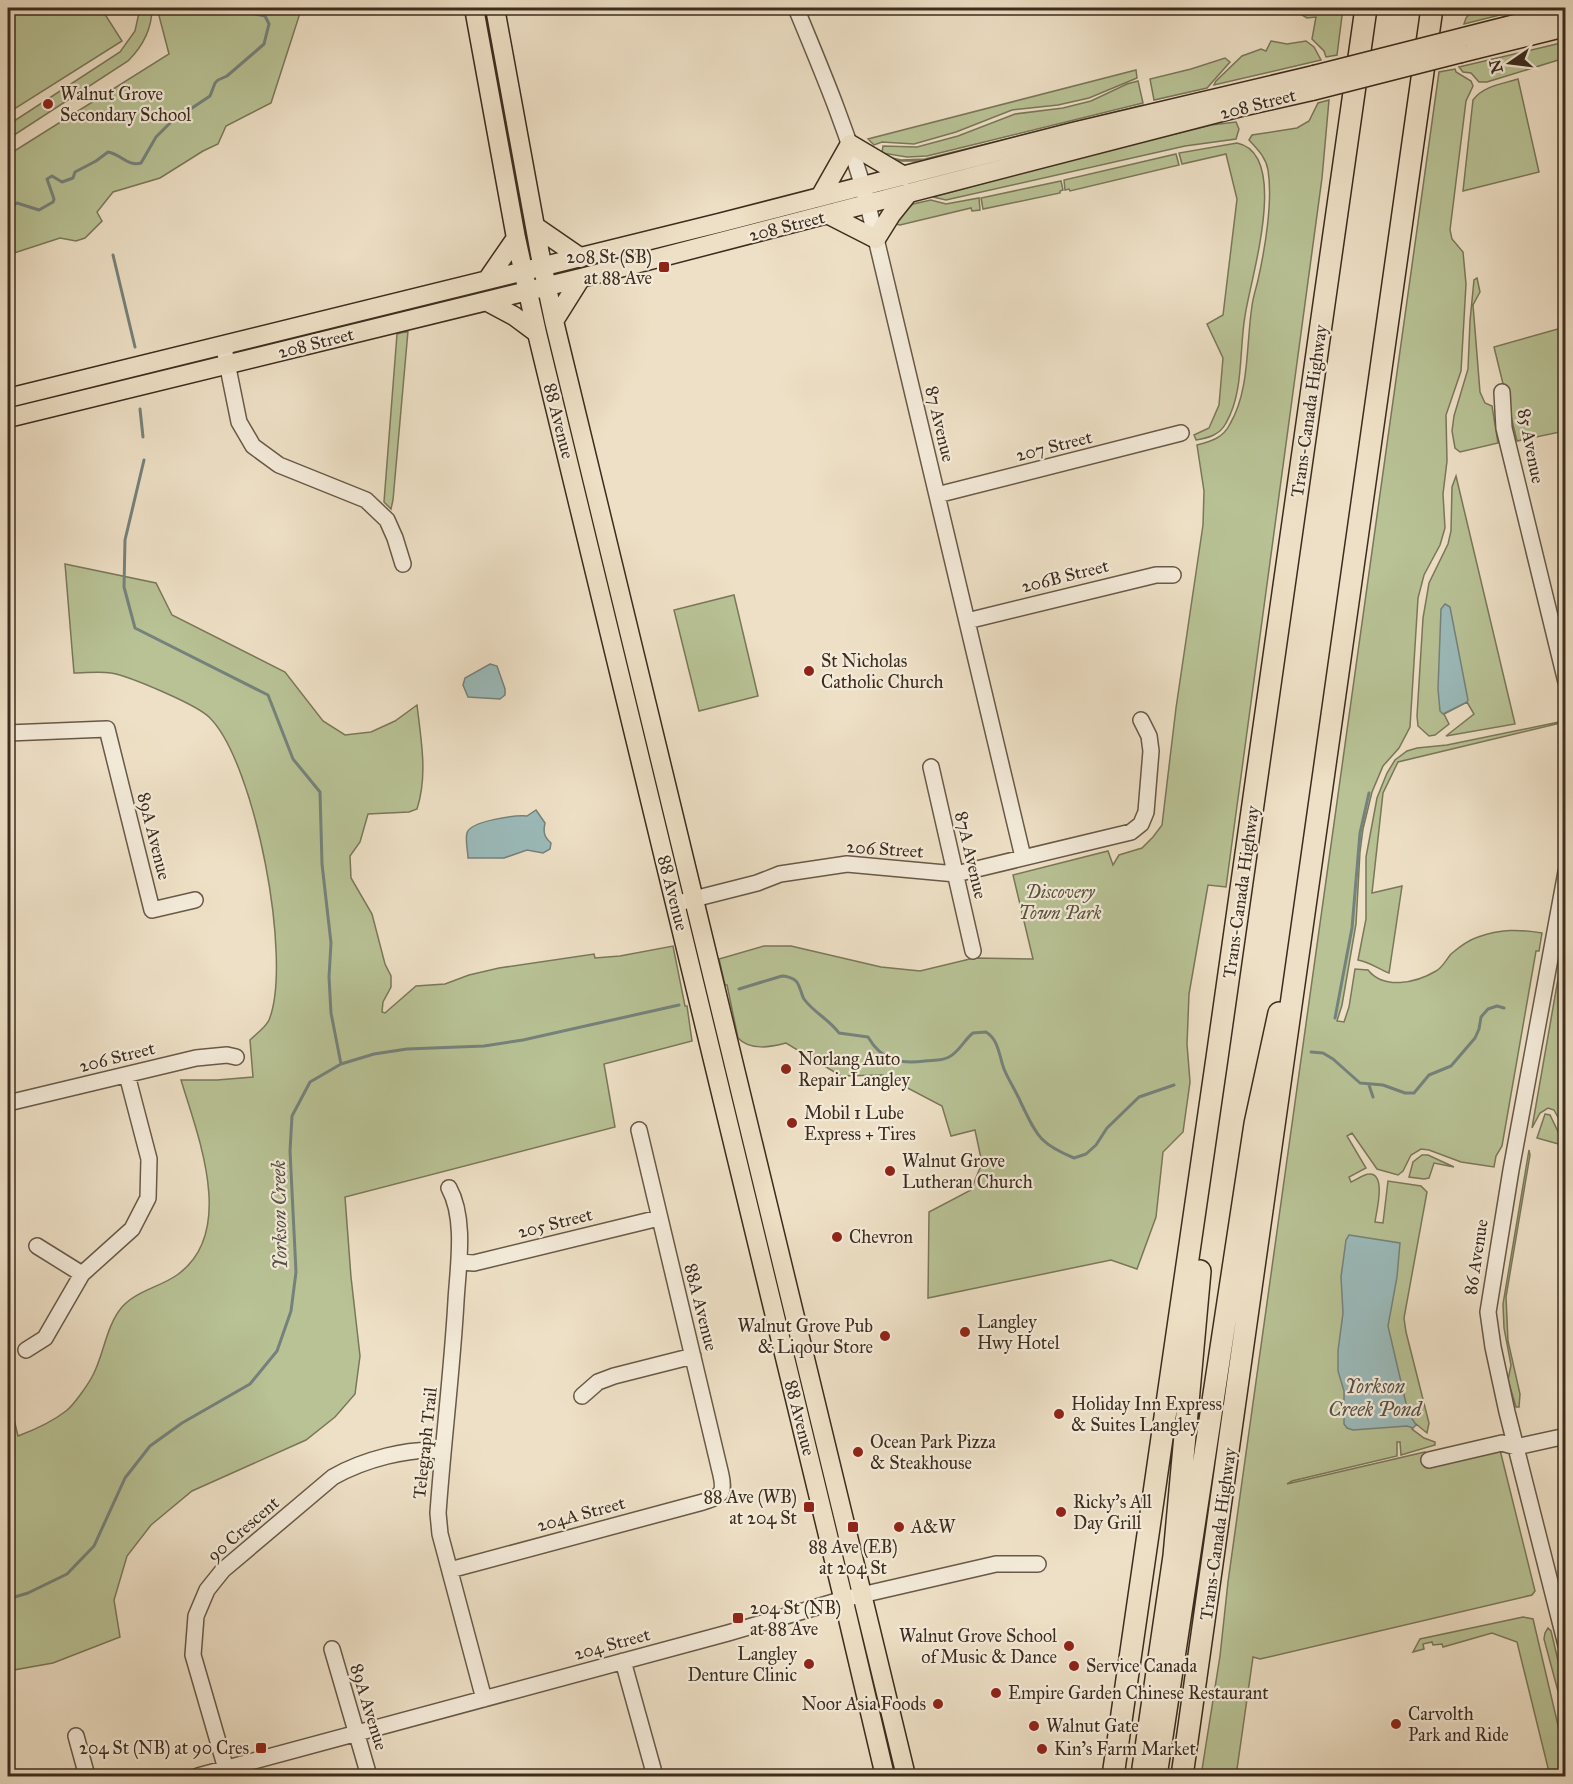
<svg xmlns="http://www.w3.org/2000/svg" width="1573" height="1784" font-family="'IM FELL Great Primer',serif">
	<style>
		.green { fill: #b8c295; stroke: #7a775a; stroke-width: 1.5 }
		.water { fill: #9bbbbb; stroke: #75827c; stroke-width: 1.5 }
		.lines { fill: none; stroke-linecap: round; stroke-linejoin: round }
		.stream { stroke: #75827c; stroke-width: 3 }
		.minor-casing { stroke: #685948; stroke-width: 18 }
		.major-casing { stroke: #3c2c1e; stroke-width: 21 }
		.highway-casing { stroke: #3c2c1e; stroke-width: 24 }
		.minor { stroke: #f4ebda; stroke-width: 15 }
		.major { stroke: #eee0c6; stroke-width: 18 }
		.highway { stroke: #eee0c6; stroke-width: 21 }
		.major-bridge-casing { stroke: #3c2c1e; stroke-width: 21; stroke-linecap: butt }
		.major-bridge { stroke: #eee0c6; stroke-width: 18 }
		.poi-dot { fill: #8f2418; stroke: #f4ebda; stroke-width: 2 }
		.labels { text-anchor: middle; stroke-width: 4.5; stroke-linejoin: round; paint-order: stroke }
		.poi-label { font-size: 18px; fill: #3c2c1e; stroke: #f4ebda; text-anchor: start }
		.street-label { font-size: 18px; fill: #3c2c1e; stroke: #f4ebda }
		.park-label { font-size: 18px; font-style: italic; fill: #5b523c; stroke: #f4ebda }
		.water-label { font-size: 20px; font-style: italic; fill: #545045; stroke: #f4ebda }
	</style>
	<rect width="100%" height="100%" fill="#eee0c6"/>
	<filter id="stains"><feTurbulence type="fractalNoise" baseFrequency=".00333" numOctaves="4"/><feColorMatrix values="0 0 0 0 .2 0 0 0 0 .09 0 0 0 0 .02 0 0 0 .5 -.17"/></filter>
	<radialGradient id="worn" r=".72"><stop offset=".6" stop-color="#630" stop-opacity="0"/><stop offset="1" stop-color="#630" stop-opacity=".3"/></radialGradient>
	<!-- green -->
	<path class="green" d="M 8,8 L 101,8 L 122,41 L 8,113 Z
		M 140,8 L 152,8 C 152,29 143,46 128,61 L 8,139 L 8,125 L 120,52 L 135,31 Z
		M 157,8 L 313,8 L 300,13 L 271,103 L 226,126 L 218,144 L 203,151 L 160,178 L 113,192 L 97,212 L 102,221 L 85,238 L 76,241 L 60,238 L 8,255 L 8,155 L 169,54 Z
		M 1290,8 L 1343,8 L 1337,55 L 1326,57 L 1324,51 L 1312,39 L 1316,17 L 1307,18 Z
		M 1474,8 L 1528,8 L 1464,24 L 1466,18 Z
		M 1271,41 L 1287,44 L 1306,41 L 1314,47 L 1321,60 L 1214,85 L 1216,81 L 1242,56 L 1261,49 L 1266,51 Z
		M 1565,42 L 1565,58 L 1487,82 L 1479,82 L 1471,73 L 1463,72 L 1459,67 Z
		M 1225,58 L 1230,62 L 1207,88 L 1154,100 L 1150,79 L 1191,69 Z
		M 1455,69 L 1456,72 L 1471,81 L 1473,86 L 1466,101 L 1450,230 L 1452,239 L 1463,252 L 1466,284 L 1461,371 L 1446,415 L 1447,461 L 1443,494 L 1445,528 L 1440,545 L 1424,575 L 1418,598 L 1410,727 L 1399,748 L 1383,766 L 1372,792 L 1363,829 L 1360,852 L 1356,924 L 1342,1005 L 1337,1021 L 1344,1022 L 1349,1007 L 1355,969 L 1368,970 C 1384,990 1416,983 1436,971 C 1442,968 1446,960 1451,954 C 1458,948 1469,940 1478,937 C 1500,929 1519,929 1542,933 L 1539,951 L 1536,951 L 1502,1146 L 1496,1156 L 1494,1167 L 1461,1162 L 1429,1150 L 1421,1149 L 1411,1155 L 1403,1171 L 1398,1175 L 1377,1169 L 1352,1133 L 1347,1136 L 1366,1168 L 1349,1177 L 1351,1182 C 1356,1180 1364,1174 1369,1174 C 1387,1173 1376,1213 1375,1222 L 1383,1223 L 1388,1181 L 1421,1186 L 1427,1192 L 1404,1318 L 1406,1332 L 1429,1423 L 1427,1433 L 1416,1424 L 1412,1429 L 1424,1438 L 1435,1442 L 1435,1445 L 1401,1455 L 1400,1442 L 1397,1442 L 1397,1456 L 1292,1481 L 1287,1484 L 1425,1452 L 1428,1465 L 1500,1450 L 1535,1591 L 1532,1595 L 1260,1659 L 1253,1657 L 1236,1776 L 1201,1776 L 1220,1656 L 1228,1582 L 1439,72 Z
		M 1136,70 L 1137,78 L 1089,98 L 1058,105 L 1012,110 L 956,132 L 914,144 L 882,142 L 874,145 L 868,139 Z
		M 1518,79 L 1539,172 L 1463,191 L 1473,100 C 1483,86 1502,84 1518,79 Z
		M 1138,81 L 1143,103 L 927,156 L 907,157 L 882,153 L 883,146 L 917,147 L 958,136 L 1015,114 L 1063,108 L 1091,101 L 1127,84 Z
		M 1329,100 L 1322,178 L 1226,887 L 1208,885 L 1189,994 L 1187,1044 L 1190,1082 L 1183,1132 L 1163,1152 L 1156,1217 L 1137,1269 L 1111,1260 L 928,1298 L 929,1212 L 971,1190 L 982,1163 L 975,1130 L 951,1136 L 942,1106 L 883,1075 L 841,1076 L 786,1043 C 771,1047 750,1051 738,1038 L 727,985 L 725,985 L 719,959 L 764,946 L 791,946 L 881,967 L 920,971 L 974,958 L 1033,959 L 1013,875 L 1108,851 L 1113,865 L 1119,855 L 1142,848 L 1153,837 L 1162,825 L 1176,708 L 1203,525 L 1204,491 L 1197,445 C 1212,441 1223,438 1230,424 C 1250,390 1246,344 1252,306 C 1253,297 1256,289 1258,280 C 1265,249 1273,201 1268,170 C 1266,157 1257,149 1249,140 L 1252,135 L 1297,128 L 1309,121 L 1318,103 Z
		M 1143,105 L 1144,107 L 927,161 L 895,161 L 884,156 L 901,160 L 925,159 Z
		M 1236,122 L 1239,129 L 1236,139 L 1185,146 L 946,200 L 933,197 L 1058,163 L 1211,125 Z
		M 1237,143 C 1291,154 1250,280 1245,316 C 1239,350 1244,392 1226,423 C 1220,435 1208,438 1196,440 L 1194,435 L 1209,428 L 1219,405 L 1223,358 L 1207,324 L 1223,315 L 1237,199 L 1226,154 L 1182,164 L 1179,153 Z
		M 1176,154 L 1179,165 L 1070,191 L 1069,189 L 1065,190 L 1064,180 Z
		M 1061,181 L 1063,190 L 1060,191 L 1060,193 L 983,209 L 981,198 Z
		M 979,198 L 980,210 L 972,211 L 971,208 L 900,225 L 895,224 L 900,216 L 913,204 L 931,200 L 946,204 Z
		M 1477,278 L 1480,292 L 1473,305 L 1480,392 L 1485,403 L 1492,406 L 1498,443 L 1460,452 L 1455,448 L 1452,431 L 1454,416 L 1468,369 L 1470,321 L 1474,280 Z
		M 1565,327 L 1565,431 L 1517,441 L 1494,347 Z
		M 408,331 L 393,500 L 391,509 L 384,502 L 397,334 Z
		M 1456,476 L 1515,724 L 1446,736 L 1474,714 L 1467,702 L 1444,714 L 1449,724 L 1435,735 L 1429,736 L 1418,726 L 1417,716 L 1423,618 L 1429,583 L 1448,544 L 1451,531 L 1452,487 Z
		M 65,564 L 156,583 L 172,615 L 285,672 L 323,721 L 345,735 L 371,732 L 395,721 L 417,705 C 421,740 428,775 417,809 L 409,812 L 368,814 L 360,842 L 350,856 L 351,878 L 372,914 L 385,964 L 391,976 L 391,987 L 383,1002 L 382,1012 L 385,1013 L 416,986 L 445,984 L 469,975 L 499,968 L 594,954 L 595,958 L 620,956 L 673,946 L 685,1006 L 687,1006 L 692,1041 L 604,1064 L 615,1127 L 345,1197 L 351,1277 L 360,1356 L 355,1394 L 335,1417 L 306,1440 L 192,1491 L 151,1525 L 127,1556 L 114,1600 L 120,1637 L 53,1663 L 8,1671 L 8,1394 L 18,1436 C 34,1430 52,1422 66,1411 C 74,1405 89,1383 93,1375 C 104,1354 106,1326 122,1307 C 136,1291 160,1287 177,1275 C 237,1233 198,1136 181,1080 L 217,1080 L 253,1077 L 250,1040 C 256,1034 266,1027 269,1020 C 293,961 255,763 210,718 C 198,705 129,676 111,673 C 99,671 86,673 74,673 Z
		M 734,595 L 758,696 L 699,711 L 674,610 Z
		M 1565,718 L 1565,722 L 1398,762 L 1383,793 L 1372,893 L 1402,886 L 1389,973 C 1378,969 1370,962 1358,960 L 1366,919 L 1366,857 L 1377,798 L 1387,773 L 1395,760 L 1407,751 L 1417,748 L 1447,745 L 1559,722 Z
		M 1565,939 L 1565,1130 L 1554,1110 L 1548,1108 L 1540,1113 L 1532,1128 Z
		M 1545,1114 L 1550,1115 L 1562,1140 L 1562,1145 L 1537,1138 Z
		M 1529,1150 L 1530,1155 L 1506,1297 L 1508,1341 L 1520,1394 L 1519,1407 L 1516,1407 L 1508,1380 L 1511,1365 L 1504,1328 L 1503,1304 Z
		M 1422,1155 L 1428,1155 L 1454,1167 L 1434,1163 L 1429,1178 L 1424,1179 L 1409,1177 L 1413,1162 Z
		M 1523,1617 L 1533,1619 L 1565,1755 L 1565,1776 L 1550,1776 L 1517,1642 L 1492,1633 L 1443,1647 L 1442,1644 L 1433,1645 L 1432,1642 L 1423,1644 L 1424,1649 L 1413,1652 L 1420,1639 Z
		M 1548,1628 L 1551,1631 L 1565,1690 L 1565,1710 L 1563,1710 L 1544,1639 L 1545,1633 Z"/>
	<!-- water -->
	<path class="water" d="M 1445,604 L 1450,607 L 1468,700 L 1467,702 L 1443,714 L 1440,711 L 1438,689 L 1441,609 Z
		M 490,664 L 497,666 L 505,689 L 505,695 L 500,699 L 468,697 L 463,685 L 465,678 Z
		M 536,810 L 545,823 C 543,832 544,837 551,843 L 550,849 L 543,853 L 527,850 L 504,858 L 468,858 C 468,851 465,841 467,833 C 470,821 515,815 527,816 Z
		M 1349,1235 L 1400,1243 L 1397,1277 L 1388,1326 L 1408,1412 L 1416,1425 L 1413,1428 L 1407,1426 L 1353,1430 L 1347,1428 L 1344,1424 L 1344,1391 L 1338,1371 L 1338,1351 L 1343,1313 L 1341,1277 L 1346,1240 Z"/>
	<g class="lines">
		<!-- stream -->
		<path class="stream" d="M 8,208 L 17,203 L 39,210 L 53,202 L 54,199 L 47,179 L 52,176 L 62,182 L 73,178 L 75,172 L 96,161 L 108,152 C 121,154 128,167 141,163 L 156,137 L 171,122 L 210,96 L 215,83 L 218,80 L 227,76 L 264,44 L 269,24 L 265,16 L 241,11 L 240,8
			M 113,255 L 135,347
			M 140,409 L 143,437
			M 144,460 L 125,540 L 124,587 L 135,628 L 268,695 L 293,759 L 320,792 L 322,864 L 331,943 L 329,977 L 331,1013 L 341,1064
			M 739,989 L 782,976 C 786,976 793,978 796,981 C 800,985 801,994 804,999 C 814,1013 829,1019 839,1033 L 868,1037 C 882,1061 900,1064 925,1061 C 933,1060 942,1061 949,1057 C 959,1052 964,1040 973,1033 L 986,1032 C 999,1040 999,1056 1004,1069 C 1009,1081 1016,1091 1021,1103 C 1037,1135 1038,1143 1074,1158 L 1086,1154 L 1096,1145 L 1107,1128 L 1139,1097 L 1174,1085
			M 1335,1018 L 1352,928 L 1360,833 L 1369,793
			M 1311,1052 L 1323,1053 L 1333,1059 L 1360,1083 L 1383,1085 L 1405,1093 L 1414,1093 L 1429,1075 L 1451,1066 L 1475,1038 L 1479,1029 L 1481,1017 L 1488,1009 L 1497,1006 L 1504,1008
			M 1369,1085 L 1373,1097
			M 8,1599 L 28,1593 L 67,1574 L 94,1546 L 125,1478 L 150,1446 L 182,1423 L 250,1384 L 277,1351 L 291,1311 L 296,1272 L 290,1151 L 292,1116 L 310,1082 L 341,1064 L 374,1054 L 407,1049 L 484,1046 L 523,1040 L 679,1005"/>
		<defs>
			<path id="minor" d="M 796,8 C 823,73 850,137 868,205 L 1023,857
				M 225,353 L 239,422 L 253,446 L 279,465 L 366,500 L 387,520 L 395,538 L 403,564
				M 1502,392 L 1504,428 L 1566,682
				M 937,495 L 1181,433
				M 967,621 L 1156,575 L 1173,575
				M 8,733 L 107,729 L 152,910 L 195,900
				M 931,767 L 973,951
				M 1566,872 L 1511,1170 L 1488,1312 L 1493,1347 L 1507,1412 L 1566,1645
				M 682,902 L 757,883 L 780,874 L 847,864 L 956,874 L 1131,832 L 1141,824 L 1146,812 L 1151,751 L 1149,736 L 1141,720
				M 8,1103 L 196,1058 L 227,1055 L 236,1057
				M 449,1188 C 466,1219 458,1266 456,1301 C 452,1372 443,1442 438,1513 L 440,1534 L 484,1699
				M 37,1246 L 82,1274
				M 459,1262 L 474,1263 L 659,1218
				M 26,1350 L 45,1338 L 82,1274 L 132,1229 L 148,1198 L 149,1159 L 127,1075
				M 582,1396 L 598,1382 L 614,1376 L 693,1356
				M 1429,1460 L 1502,1443 L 1516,1447 L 1566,1436
				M 450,1570 L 703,1502 C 721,1496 725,1494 721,1475 L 639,1130
				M 332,1649 L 369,1776
				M 623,1661 L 655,1776
				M 76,1736 L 87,1776
				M 226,1769 L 193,1655 L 196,1616 L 207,1590 L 223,1570 L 333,1477 C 363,1460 409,1447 443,1451
				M 198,1776 L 728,1633 L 844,1599 L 996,1564 L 1038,1564"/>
			<path id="major" d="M 474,8 L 516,238 L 537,333 L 841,1589 L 885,1776
				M 495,8 L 540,254 L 554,321 L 906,1776
				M 1464,37 L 1566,11
				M 1461,53 L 1566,27
				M 820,197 L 850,144 L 904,176
				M 829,215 L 876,239 L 891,215 L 907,195
				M 536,227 L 581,258
				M 487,280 L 516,238
				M 486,301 L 514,316 L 537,333
				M 554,321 L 581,278
				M 8,398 L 719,223 L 1073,132 L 1314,75
				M 8,418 L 581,278 L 1237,108 L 1312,91"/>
			<path id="highway" d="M 1143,1768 L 1174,1556 L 1200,1271
				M 1113,1776 L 1217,1058 L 1366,8
				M 1156,1776 L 1255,1124 L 1279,1013
				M 1182,1776 L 1432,8"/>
		</defs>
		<!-- minor casing -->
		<use href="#minor" class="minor-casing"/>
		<!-- major casing -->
		<use href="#major" class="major-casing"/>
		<!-- highway casing -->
		<use href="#highway" class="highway-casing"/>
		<!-- minor -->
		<use href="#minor" class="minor"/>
		<!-- major -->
		<use href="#major" class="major"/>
		<!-- highway -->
		<use href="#highway" class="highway"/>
		<defs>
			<path id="major-bridge" d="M 1314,75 L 1464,37
				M 1312,91 L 1461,53"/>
		</defs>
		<!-- major-bridge casing -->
		<use href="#major-bridge" class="major-bridge-casing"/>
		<!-- major-bridge -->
		<use href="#major-bridge" class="major-bridge"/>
	</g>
	<!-- markers -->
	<g class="poi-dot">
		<circle cx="48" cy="104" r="6"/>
		<rect x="658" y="261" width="12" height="12" rx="3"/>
		<circle cx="809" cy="671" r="6"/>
		<circle cx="786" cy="1069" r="6"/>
		<circle cx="792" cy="1123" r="6"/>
		<circle cx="890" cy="1171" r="6"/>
		<circle cx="837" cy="1237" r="6"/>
		<circle cx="965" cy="1332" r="6"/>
		<circle cx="885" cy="1336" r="6"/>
		<circle cx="1059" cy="1414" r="6"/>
		<circle cx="858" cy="1452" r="6"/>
		<rect x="803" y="1501" width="12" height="12" rx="3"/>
		<circle cx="1061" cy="1512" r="6"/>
		<rect x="847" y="1521" width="12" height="12" rx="3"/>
		<circle cx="899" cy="1527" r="6"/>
		<rect x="732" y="1612" width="12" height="12" rx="3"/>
		<circle cx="1069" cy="1646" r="6"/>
		<circle cx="809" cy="1664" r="6"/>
		<circle cx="1074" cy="1666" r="6"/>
		<circle cx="996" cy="1693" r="6"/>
		<circle cx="938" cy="1704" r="6"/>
		<circle cx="1396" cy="1724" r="6"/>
		<circle cx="1034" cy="1726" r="6"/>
		<rect x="255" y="1742" width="12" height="12" rx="3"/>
		<circle cx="1042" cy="1749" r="6"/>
	</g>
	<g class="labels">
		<!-- poi labels -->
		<g class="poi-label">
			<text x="60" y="100">Walnut Grove<tspan x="60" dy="21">Secondary School</tspan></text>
			<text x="652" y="263" text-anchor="end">208 St (SB)<tspan x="652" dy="21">at 88 Ave</tspan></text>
			<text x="821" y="667">St Nicholas<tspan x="821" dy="21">Catholic Church</tspan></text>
			<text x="798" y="1065">Norlang Auto<tspan x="798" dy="21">Repair Langley</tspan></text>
			<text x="804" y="1119">Mobil 1 Lube<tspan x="804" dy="21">Express + Tires</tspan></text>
			<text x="902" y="1167">Walnut Grove<tspan x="902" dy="21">Lutheran Church</tspan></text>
			<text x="849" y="1243">Chevron</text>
			<text x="977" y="1328">Langley<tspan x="977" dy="21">Hwy Hotel</tspan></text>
			<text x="873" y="1332" text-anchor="end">Walnut Grove Pub<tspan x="873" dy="21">&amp; Liqour Store</tspan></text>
			<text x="1071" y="1410">Holiday Inn Express<tspan x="1071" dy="21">&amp; Suites Langley</tspan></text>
			<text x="870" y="1448">Ocean Park Pizza<tspan x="870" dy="21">&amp; Steakhouse</tspan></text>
			<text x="797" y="1503" text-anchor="end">88 Ave (WB)<tspan x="797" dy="21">at 204 St</tspan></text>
			<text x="1073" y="1508">Ricky's All<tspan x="1073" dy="21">Day Grill</tspan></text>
			<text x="911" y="1533">A&amp;W</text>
			<text x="853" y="1553" text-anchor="middle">88 Ave (EB)<tspan x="853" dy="21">at 204 St</tspan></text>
			<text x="750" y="1614">204 St (NB)<tspan x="750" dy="21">at 88 Ave</tspan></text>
			<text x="1057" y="1642" text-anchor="end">Walnut Grove School<tspan x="1057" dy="21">of Music &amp; Dance</tspan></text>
			<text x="797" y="1660" text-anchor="end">Langley<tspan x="797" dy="21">Denture Clinic</tspan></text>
			<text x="1086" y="1672">Service Canada</text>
			<text x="1008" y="1699">Empire Garden Chinese Restaurant</text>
			<text x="926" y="1710" text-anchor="end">Noor Asia Foods</text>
			<text x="1408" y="1720">Carvolth<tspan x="1408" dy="21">Park and Ride</tspan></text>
			<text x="1046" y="1732">Walnut Gate</text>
			<text x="249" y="1754" text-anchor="end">204 St (NB) at 90 Cres</text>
			<text x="1054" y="1755">Kin's Farm Market</text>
		</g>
		<!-- street labels -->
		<g class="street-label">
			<text transform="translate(1258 104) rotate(-14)" y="6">208 Street</text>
			<text transform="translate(787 226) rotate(-14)" y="6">208 Street</text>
			<text transform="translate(316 343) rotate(-14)" y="6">208 Street</text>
			<text transform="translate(1309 411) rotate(-82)" y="6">Trans-Canada Highway</text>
			<text transform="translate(559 421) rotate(76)" y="6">88 Avenue</text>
			<text transform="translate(940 424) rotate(77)" y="6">87 Avenue</text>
			<text transform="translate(1054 446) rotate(-14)" y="6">207 Street</text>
			<text transform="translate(1531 446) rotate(79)" y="6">85 Avenue</text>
			<text transform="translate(1065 576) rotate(-14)" y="6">206B Street</text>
			<text transform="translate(154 836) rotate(76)" y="6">89A Avenue</text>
			<text transform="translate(885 849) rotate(4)" y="6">206 Street</text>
			<text transform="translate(971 855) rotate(77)" y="6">87A Avenue</text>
			<text transform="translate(1241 892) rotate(-82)" y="6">Trans-Canada Highway</text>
			<text transform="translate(673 893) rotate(76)" y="6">88 Avenue</text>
			<text transform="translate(117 1057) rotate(-14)" y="6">206 Street</text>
			<text transform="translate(555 1223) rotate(-14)" y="6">205 Street</text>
			<text transform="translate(1476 1257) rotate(-81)" y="6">86 Avenue</text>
			<text transform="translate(701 1307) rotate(76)" y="6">88A Avenue</text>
			<text transform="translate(800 1418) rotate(76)" y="6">88 Avenue</text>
			<text transform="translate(425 1443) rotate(-84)" y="6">Telegraph Trail</text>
			<text transform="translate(581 1514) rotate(-15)" y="6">204A Street</text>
			<text transform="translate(243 1529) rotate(-41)" y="6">90 Crescent</text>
			<text transform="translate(1218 1534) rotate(-82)" y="6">Trans-Canada Highway</text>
			<text transform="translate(612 1644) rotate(-15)" y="6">204 Street</text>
			<text transform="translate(369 1707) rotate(73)" y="6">89A Avenue</text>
		</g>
		<!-- park labels -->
		<g class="park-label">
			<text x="1060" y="898">Discovery<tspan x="1060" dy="21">Town Park</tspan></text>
		</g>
		<!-- water labels -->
		<g class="water-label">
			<text transform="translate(279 1215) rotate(-91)" y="7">Yorkson Creek</text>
			<text x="1375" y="1393">Yorkson<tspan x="1375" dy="23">Creek Pond</tspan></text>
		</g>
	</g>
	<!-- margin -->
	<rect width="1573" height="1784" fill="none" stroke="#eee0c6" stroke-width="30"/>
	<rect x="9" y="9" width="1555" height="1766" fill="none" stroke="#3c2c1e" stroke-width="3"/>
	<rect x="15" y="15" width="1543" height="1754" fill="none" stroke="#3c2c1e" stroke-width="1.5"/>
	<!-- north arrow -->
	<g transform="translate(1510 63) rotate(256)" stroke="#f4ebda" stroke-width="4.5" paint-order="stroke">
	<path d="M0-4.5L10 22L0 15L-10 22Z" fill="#3c2c1e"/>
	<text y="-9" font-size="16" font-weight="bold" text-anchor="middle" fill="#3c2c1e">N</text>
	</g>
	<rect width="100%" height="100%" filter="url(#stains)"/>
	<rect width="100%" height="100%" fill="url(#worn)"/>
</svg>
